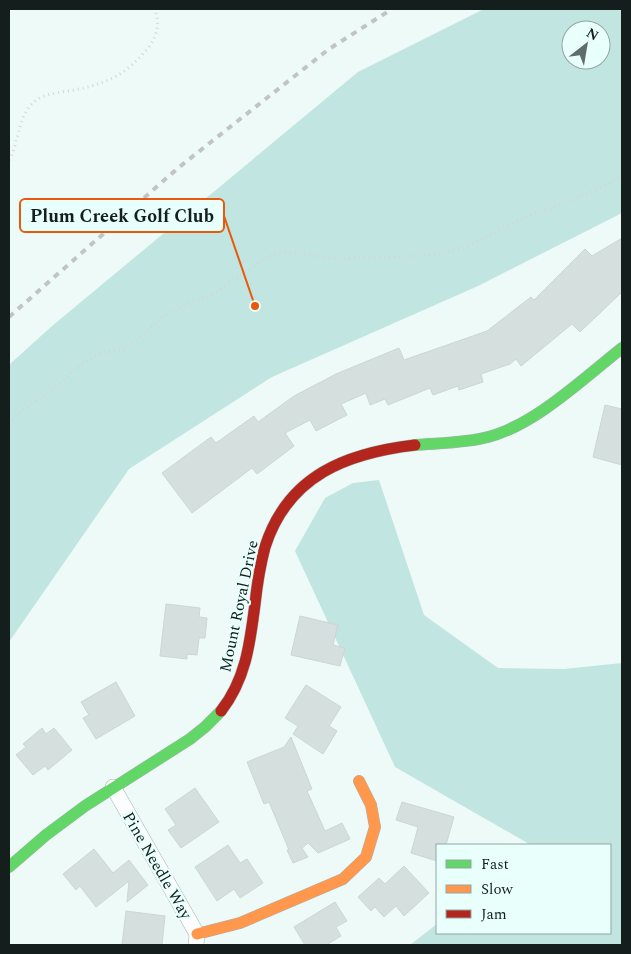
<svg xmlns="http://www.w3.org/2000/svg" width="631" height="954" font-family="Spectral,serif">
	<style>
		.green { fill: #c1e5e0; fill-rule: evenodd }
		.building { fill: #d5dfde; stroke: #cbd6d5 }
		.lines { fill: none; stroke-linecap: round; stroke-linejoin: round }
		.street-casing { stroke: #a8b3b2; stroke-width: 16 }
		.fast-casing { stroke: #a8b3b2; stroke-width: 12 }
		.slow-casing { stroke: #a8b3b2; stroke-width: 12 }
		.jam-casing { stroke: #a8b3b2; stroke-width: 12 }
		.path { stroke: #d3d7d6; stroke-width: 3; stroke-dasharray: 1 4; stroke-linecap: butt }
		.street { stroke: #fcfefe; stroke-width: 15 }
		.fast { stroke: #63d668; stroke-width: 11 }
		.slow { stroke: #ff974d; stroke-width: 11 }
		.jam { stroke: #b3261e; stroke-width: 11 }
		.rail { stroke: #c1c4c3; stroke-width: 4; stroke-dasharray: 6 6; stroke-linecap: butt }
		.labels { text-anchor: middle; stroke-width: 4.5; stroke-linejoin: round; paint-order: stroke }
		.street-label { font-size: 16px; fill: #141f1d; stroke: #e8fffc }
		.leader { fill: none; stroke: #e8590c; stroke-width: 2 }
		.callout-dot { fill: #e8590c; stroke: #e8fffc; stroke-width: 2 }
		.callout { fill: #e8fffc; stroke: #e8590c; stroke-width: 2 }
		.callout-label { font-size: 18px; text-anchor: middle; font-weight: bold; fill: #141f1d }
	</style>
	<rect width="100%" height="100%" fill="#edfaf8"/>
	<!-- green -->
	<path class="green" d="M 484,9 L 622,9 L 622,213 L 478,286 L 272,377 L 129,469 L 9,642 L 9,365 L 52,326 L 358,72 ZM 571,30 L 601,30 L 601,60 L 571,60 Z
		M 379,480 L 424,615 L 498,668 L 564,669 L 622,663 L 622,945 L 410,945 L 437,924 L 437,933 L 610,933 L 610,845 L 531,845 L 395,767 L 295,551 L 325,498 L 353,483 Z"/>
	<!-- building -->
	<path class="building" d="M 622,238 L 622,292 L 580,332 L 572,324 L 521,366 L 516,359 L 510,364 L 481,374 L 483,382 L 459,390 L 458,386 L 433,395 L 430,388 L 388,405 L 385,399 L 370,405 L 366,393 L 341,404 L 347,415 L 316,431 L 310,420 L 285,433 L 294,446 L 257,474 L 252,468 L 192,513 L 162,473 L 211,437 L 216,443 L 254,416 L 258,422 L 294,396 L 336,374 L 399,348 L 404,360 L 487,331 L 531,297 L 534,300 L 585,249 L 592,256 Z
		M 605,405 L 622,409 L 622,465 L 593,457 Z
		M 166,604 L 200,608 L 199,617 L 207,618 L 205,638 L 199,638 L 197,655 L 187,654 L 187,659 L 160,656 Z
		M 300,616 L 338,625 L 333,645 L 345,648 L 340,666 L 291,655 Z
		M 116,682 L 135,716 L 96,739 L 83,718 L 89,715 L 81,702 Z
		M 306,685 L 341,707 L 329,726 L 337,731 L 323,754 L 293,734 L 298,726 L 285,718 Z
		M 42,728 L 46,734 L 54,728 L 72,750 L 48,770 L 45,766 L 33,775 L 16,755 L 26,747 L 23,744 Z
		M 291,737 L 312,789 L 307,791 L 325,831 L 342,823 L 350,839 L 318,853 L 308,843 L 302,848 L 308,857 L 293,863 L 287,850 L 289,850 L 269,802 L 264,804 L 247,762 L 284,747 Z
		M 195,788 L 219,822 L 181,848 L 168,830 L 176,825 L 165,809 Z
		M 402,802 L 454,817 L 446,845 L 437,845 L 437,861 L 411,853 L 418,827 L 396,820 Z
		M 228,845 L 240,863 L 247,859 L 263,883 L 240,898 L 234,889 L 217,901 L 195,867 Z
		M 94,849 L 113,873 L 129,860 L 148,885 L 127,902 L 129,881 L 96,907 L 80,886 L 76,890 L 63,874 Z
		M 404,866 L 429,893 L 404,916 L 396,906 L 384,917 L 375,907 L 371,911 L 358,897 L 379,878 L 385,884 Z
		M 335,902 L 347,921 L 336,927 L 341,936 L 326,945 L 305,945 L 294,927 Z
		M 126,911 L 165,916 L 162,945 L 122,945 Z"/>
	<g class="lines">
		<defs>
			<path id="street" d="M 113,787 L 197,934 L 196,945"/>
			<path id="fast" d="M 415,445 C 439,443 466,443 488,437 C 535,425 584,378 622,348
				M 9,867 L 46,835 L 85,806 L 190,739 L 205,727 L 221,711"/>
			<path id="slow" d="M 197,934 L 240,923 L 343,879 L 366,857 L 375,827 L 371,805 L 359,781"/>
			<path id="jam" d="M 221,711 C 246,679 250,643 255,604 C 257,585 260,566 265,547 C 288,475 347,453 415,445"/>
		</defs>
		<!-- street casing -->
		<use href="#street" class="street-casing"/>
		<!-- fast casing -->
		<use href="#fast" class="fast-casing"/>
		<!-- slow casing -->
		<use href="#slow" class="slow-casing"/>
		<!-- jam casing -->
		<use href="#jam" class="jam-casing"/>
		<!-- path -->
		<path class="path" d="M 9,160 C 20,142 17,112 38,99 C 49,93 62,92 74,90 C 107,84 127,74 148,48 C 157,36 161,22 154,9
			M 9,424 L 18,414 L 64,380 L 77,367 L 100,353 L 124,349 L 135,342 L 162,317 L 190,303 L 214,294 L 265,258 L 277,253 L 299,253 L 336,259 L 438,255 L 465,247 L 530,215 L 582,196 L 622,176"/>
		<!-- street -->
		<use href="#street" class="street"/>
		<!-- fast -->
		<use href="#fast" class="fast"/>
		<!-- slow -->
		<use href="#slow" class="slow"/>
		<!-- jam -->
		<use href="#jam" class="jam"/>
		<!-- rail -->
		<path class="rail" d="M 9,317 L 178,168 L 329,49 L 392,9"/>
	</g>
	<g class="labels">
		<!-- street labels -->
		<g class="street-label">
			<text transform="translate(238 606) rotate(-78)" y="6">Mount Royal Drive</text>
			<text transform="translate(158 865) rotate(60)" y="6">Pine Needle Way</text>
		</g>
	</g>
	<!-- callouts -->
	<path class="leader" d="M255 306L224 216"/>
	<circle class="callout-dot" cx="255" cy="306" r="5"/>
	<rect class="callout" x="20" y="199" width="204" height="33" rx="5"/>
	<g class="callout-label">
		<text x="122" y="222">Plum Creek Golf Club</text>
	</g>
	<!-- border -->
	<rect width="631" height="954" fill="none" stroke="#141f1d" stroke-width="20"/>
	<!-- legend -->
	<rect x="436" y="844" width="175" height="90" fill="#e8fffc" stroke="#93a5a3"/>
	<rect x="446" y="860" width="25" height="8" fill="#63d668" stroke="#93a5a3"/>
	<text x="481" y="869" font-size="15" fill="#141f1d">Fast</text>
	<rect x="446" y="885" width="25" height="8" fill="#ff974d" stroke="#93a5a3"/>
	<text x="481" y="894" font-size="15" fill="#141f1d">Slow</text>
	<rect x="446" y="910" width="25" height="8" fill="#b3261e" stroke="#93a5a3"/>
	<text x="481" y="919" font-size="15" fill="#141f1d">Jam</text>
	<!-- north arrow -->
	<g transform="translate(586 45) rotate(31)"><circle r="24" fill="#e8fffc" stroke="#93a5a3"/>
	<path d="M0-4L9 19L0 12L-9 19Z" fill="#606c6a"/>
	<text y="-8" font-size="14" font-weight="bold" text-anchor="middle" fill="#141f1d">N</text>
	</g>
</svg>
